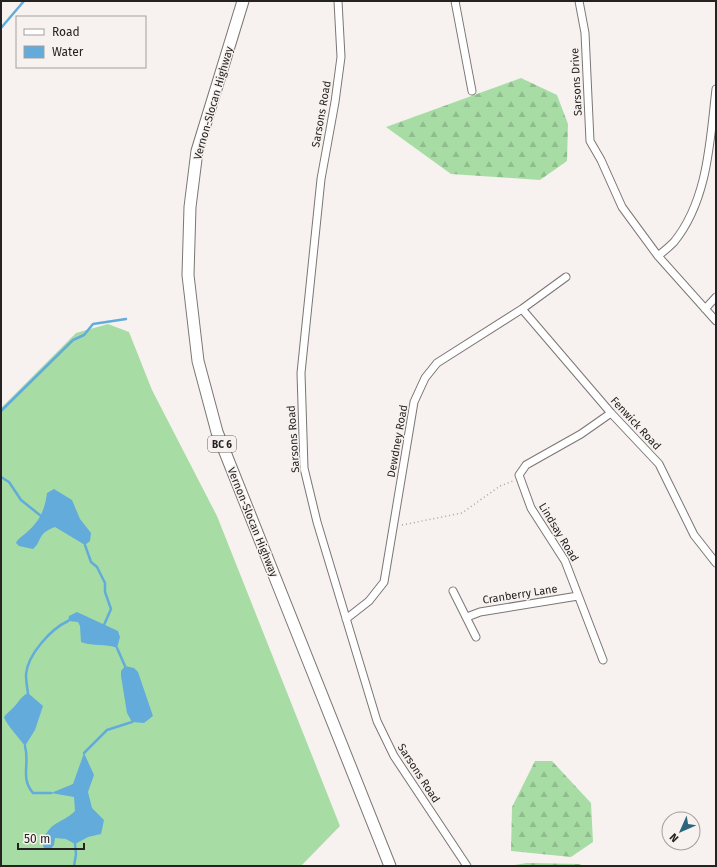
<svg xmlns="http://www.w3.org/2000/svg" width="717" height="867" font-family="'Fira Sans',sans-serif">
	<style>
		.grass { fill: #a7dda4 }
		.forest { fill: url(#forest-firs) }
		.water { fill: #63abda }
		.lines { fill: none; stroke-linecap: round; stroke-linejoin: round }
		.stream { stroke: #63abda; stroke-width: 2.5 }
		.minor-casing { stroke: #7b7674; stroke-width: 9 }
		.primary-casing { stroke: #7b7674; stroke-width: 13 }
		.path { stroke: #a9a5a2; stroke-width: 1.5; stroke-dasharray: 1 3; stroke-linecap: butt }
		.minor { stroke: #fff; stroke-width: 7 }
		.primary { stroke: #fff; stroke-width: 11 }
		.labels { text-anchor: middle; stroke-width: 3; stroke-linejoin: round; paint-order: stroke }
		.shield { fill: #f7f2ef; stroke: #646160; stroke-width: 1 }
		.shield-label { font-size: 10px; font-weight: bold; fill: #252322 }
		.street-label { font-size: 11px; fill: #252322; stroke: #f7f2ef }
	</style>
	<defs>
		<pattern id="forest-firs" width="22" height="20" patternUnits="userSpaceOnUse"><rect width="22" height="20" fill="#a7dda4"/><path d="M5 1l3.5 6h-7zM16 11l3.5 6h-7z" fill="#90bd8d"/></pattern>
	</defs>
	<rect width="100%" height="100%" fill="#f7f2ef"/>
	<!-- grass -->
	<path class="grass" d="M 108,324 L 129,332 L 152,390 L 217,516 L 340,826 L 301,866 L 1,866 L 1,408 L 76,333 Z"/>
	<!-- forest -->
	<path class="forest" d="M 521,78 L 557,95 L 568,124 L 567,161 L 540,180 L 451,174 L 386,127 Z
		M 535,761 L 552,761 L 591,803 L 593,842 L 571,857 L 511,851 L 512,807 Z
		M 527,863 L 580,864 L 583,866 L 508,866 Z"/>
	<!-- water -->
	<path class="water" d="M 54,489 L 72,500 L 80,519 L 91,533 L 90,541 L 85,545 L 55,527 C 36,534 43,541 33,549 L 19,546 L 16,543 C 18,538 23,536 27,532 C 40,521 45,509 47,493 Z
		M 77,612 L 118,631 L 120,637 L 117,648 C 106,643 93,647 81,642 L 80,626 L 78,622 L 68,621 L 69,616 Z
		M 125,666 L 134,668 L 138,672 L 153,716 L 144,723 L 132,722 L 127,713 L 121,676 L 121,671 Z
		M 28,693 L 43,706 L 35,730 L 25,746 C 20,739 6,724 4,717 C 7,713 10,711 13,708 C 19,702 20,697 28,693 Z
		M 84,753 L 94,775 L 88,792 L 92,808 L 104,820 L 101,834 L 88,837 L 75,844 L 66,839 L 55,838 L 54,845 L 50,850 L 44,849 L 42,841 C 53,819 60,825 75,811 L 74,797 L 51,793 L 73,784 Z"/>
	<g class="lines">
		<!-- stream -->
		<path class="stream" d="M 1,28 L 24,1
			M 1,411 L 73,340 L 84,335 L 93,324 L 126,319
			M 1,477 L 9,482 L 21,500 L 41,516
			M 85,545 L 91,562 L 97,567 L 105,583 L 105,592 L 111,609 L 104,625
			M 117,648 L 125,666
			M 28,693 C 27,687 26,680 26,674 C 28,654 51,629 68,621
			M 25,746 C 30,764 20,778 33,793 L 51,793
			M 84,753 L 107,730 L 132,722
			M 74,866 L 76,854 L 75,844"/>
		<defs>
			<path id="minor" d="M 338,1 L 341,57 L 335,102 L 321,179 L 301,373 L 304,468 L 317,522 L 377,721 L 394,756 L 467,866
				M 455,1 L 472,91
				M 579,1 L 585,33 L 590,141 L 601,160 L 622,207 L 658,256 L 716,321
				M 658,256 C 663,252 669,247 674,242 C 708,200 710,141 716,89
				M 522,309 L 611,413 L 659,464 L 694,535 L 716,563
				M 705,309 L 716,297
				M 453,591 L 476,637
				M 467,617 L 480,612 L 578,596
				M 346,619 L 369,601 L 384,582 L 414,402 L 425,378 L 437,363 L 522,309 L 566,277
				M 603,660 L 565,561 L 531,508 L 519,475 L 526,465 L 581,434 L 611,413"/>
			<path id="primary" d="M 243,1 L 197,151 L 190,207 L 188,275 L 198,361 L 217,432 L 390,866"/>
		</defs>
		<!-- minor casing -->
		<use href="#minor" class="minor-casing"/>
		<!-- primary casing -->
		<use href="#primary" class="primary-casing"/>
		<!-- path -->
		<path class="path" d="M 402,525 L 462,513 L 500,486 L 513,481"/>
		<!-- minor -->
		<use href="#minor" class="minor"/>
		<!-- primary -->
		<use href="#primary" class="primary"/>
	</g>
	<g class="labels">
		<!-- shield labels -->
		<rect class="shield" x="208" y="436" width="28" height="16" rx="3"/>
		<g class="shield-label">
			<text x="222" y="448">BC 6</text>
		</g>
		<!-- street labels -->
		<g class="street-label">
			<text transform="translate(576 82) rotate(-93)" y="4">Sarsons Drive</text>
			<text transform="translate(213 103) rotate(-74)" y="4">Vernon-Slocan Highway</text>
			<text transform="translate(321 114) rotate(-80)" y="4">Sarsons Road</text>
			<text transform="translate(636 423) rotate(47)" y="4">Fenwick Road</text>
			<text transform="translate(293 439) rotate(-94)" y="4">Sarsons Road</text>
			<text transform="translate(397 441) rotate(-80)" y="4">Dewdney Road</text>
			<text transform="translate(253 522) rotate(68)" y="4">Vernon-Slocan Highway</text>
			<text transform="translate(559 532) rotate(59)" y="4">Lindsay Road</text>
			<text transform="translate(520 594) rotate(-9)" y="4">Cranberry Lane</text>
			<text transform="translate(419 773) rotate(57)" y="4">Sarsons Road</text>
		</g>
	</g>
	<!-- border -->
	<rect width="717" height="867" fill="none" stroke="#252322" stroke-width="4"/>
	<!-- legend -->
	<rect x="16" y="16" width="130" height="52" fill="#f7f2ef" stroke="#a39f9d"/>
	<rect x="24" y="29" width="20" height="6" fill="#ffffff" stroke="#a39f9d"/>
	<text x="52" y="36" font-size="12" fill="#252322">Road</text>
	<rect x="24" y="46" width="20" height="12" fill="#63abda" stroke="#a39f9d"/>
	<text x="52" y="56" font-size="12" fill="#252322">Water</text>
	<!-- north arrow -->
	<g transform="translate(681 831) rotate(225)"><circle r="19" fill="#f7f2ef" stroke="#a39f9d"/>
	<path d="M0-3L7 15L0 10L-7 15Z" fill="#2a667e"/>
	<text y="-6" font-size="11" font-weight="bold" text-anchor="middle" fill="#252322">N</text>
	</g>
	<!-- scale -->
	<path d="M18 843v6h66v-6" fill="none" stroke="#252322" stroke-width="2"/>
	<text x="24" y="843" font-size="12" fill="#252322" stroke="#f7f2ef" stroke-width="3" paint-order="stroke">50 m</text>
</svg>
